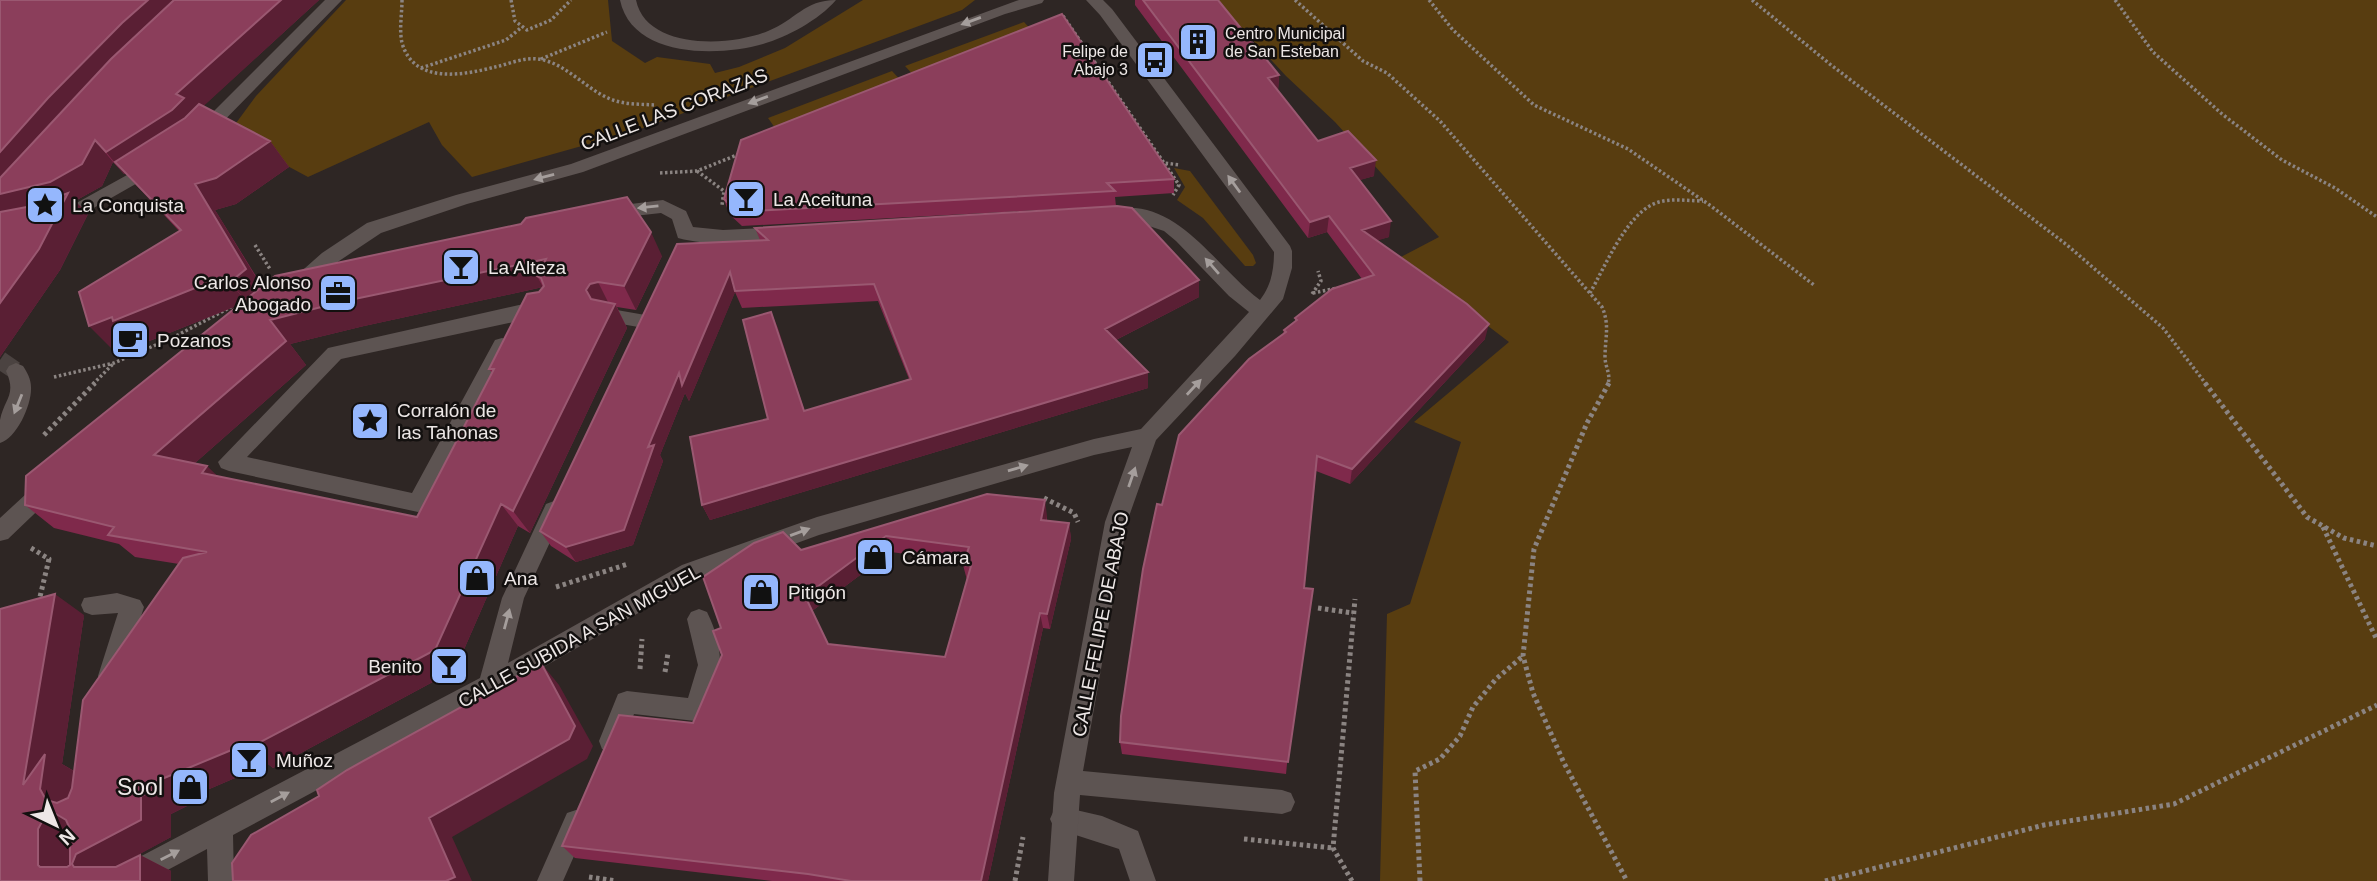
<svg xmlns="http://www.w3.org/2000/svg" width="2377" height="881" font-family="Helvetica,sans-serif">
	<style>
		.green { fill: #583d10 }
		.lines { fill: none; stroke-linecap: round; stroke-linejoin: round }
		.minor-tunnel { stroke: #4b4341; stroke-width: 18; stroke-dasharray: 18 9; stroke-linecap: butt }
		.path-far1 { stroke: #8b8482; stroke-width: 3.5; stroke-dasharray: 2.5 2.5; stroke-linecap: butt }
		.path { stroke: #8b8482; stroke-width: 5; stroke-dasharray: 3.5 3.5; stroke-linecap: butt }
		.service { fill: #5d5452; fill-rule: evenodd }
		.pedestrian { fill: #5d5452; fill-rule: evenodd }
		.minor { fill: #5d5452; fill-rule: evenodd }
		.wall { fill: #7f294b; fill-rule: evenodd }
		.shaded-wall { fill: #5a1f34 }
		.building { fill: #8b3e5b; stroke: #9a5871; stroke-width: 2; fill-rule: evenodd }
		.oneway { fill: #a59e9c }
		.labels { text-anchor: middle; stroke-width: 5; stroke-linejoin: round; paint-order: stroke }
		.far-poi-label { font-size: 16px; fill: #ede7e6; stroke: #13100f; text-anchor: start }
		.street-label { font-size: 19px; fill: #ede7e6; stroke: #13100f }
		.poi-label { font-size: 19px; fill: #ede7e6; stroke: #13100f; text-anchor: start }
		.near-poi-label { font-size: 23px; fill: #ede7e6; stroke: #13100f; text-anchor: end }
	</style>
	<rect width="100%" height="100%" fill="#2e2624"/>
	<!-- green -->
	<path class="green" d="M 346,0 L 608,0 L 612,41 L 645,63 L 657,57 L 710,64 L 715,73 L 739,67 L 785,48 L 863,0 L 975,0 L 962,10 L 635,131 L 472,177 L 442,145 L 429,122 L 308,177 L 228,134 L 256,96 Z
		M 1215,0 L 2377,0 L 2377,881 L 1380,881 L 1387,614 L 1410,604 L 1461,442 L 1414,422 L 1509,342 L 1399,258 L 1439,237 L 1335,122 L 1286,76 Z
		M 1024,22 L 1035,34 L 918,80 L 905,66 Z
		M 892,71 L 905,85 L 780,135 L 768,118 Z
		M 1174,168 L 1190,171 L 1253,255 L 1256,263 L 1253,266 L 1245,266 L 1203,218 L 1177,200 L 1185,187 Z"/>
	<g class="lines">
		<!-- minor-tunnel -->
		<path class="minor-tunnel" d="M 0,360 L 16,371"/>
		<!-- path-far1 -->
		<path class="path-far1" d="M 402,0 C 402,14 399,29 402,43 C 414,85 464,75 495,67 C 509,64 524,57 538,59 C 564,62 585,88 608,98 C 623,105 640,104 656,105
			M 511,0 L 515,21 L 527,30 L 551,20 L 571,0
			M 1295,0 L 1363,61 L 1387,73 L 1440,121 L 1602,307 C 1610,325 1605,338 1605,357 C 1605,367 1611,374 1608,384
			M 1429,0 L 1453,30 L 1534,105 L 1628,149 L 1711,206 L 1814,285
			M 1752,0 L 1831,65 L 2067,245 L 2163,328 L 2206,384
			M 2115,0 L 2153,52 L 2222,114 L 2282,160 L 2335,188 L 2377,217
			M 1063,16 L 1164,163 L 1180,165
			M 541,59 L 607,32
			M 421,68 L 506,40 L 522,27
			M 1165,164 L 1179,185 L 1173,195
			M 697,171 L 724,191 L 722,205
			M 660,173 L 697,171 L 742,153
			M 255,245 L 270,269
			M 1313,293 L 1338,288
			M 1590,293 C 1605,267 1628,210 1659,202 C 1673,198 1688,201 1703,201
			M 1312,294 L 1321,281 L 1318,271
			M 54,377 L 114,363 L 174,337 L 231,307
			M 93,384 L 114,363"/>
		<!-- path -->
		<path class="path" d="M 1609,383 L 1587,423 L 1534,549 L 1523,656 L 1533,693 L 1564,763 L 1627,881
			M 2205,383 L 2307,517 L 2344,538 L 2377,546
			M 44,435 L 95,383
			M 1044,498 L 1074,513 L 1078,522
			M 2323,527 L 2377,640
			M 31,548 L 49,559 L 39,601
			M 556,587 L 628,564
			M 1318,608 L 1353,613
			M 640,669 L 642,639
			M 665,672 L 668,653
			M 1244,839 L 1333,848
			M 589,877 L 616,881
			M 1015,881 L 1023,837
			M 1352,881 L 1333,848 L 1355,599
			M 1420,881 L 1415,771 L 1440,759 L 1460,736 L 1473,707 L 1496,679 L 1523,656
			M 1825,881 L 2044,825 L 2174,804 L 2377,705"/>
		<!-- service -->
		<path class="service" d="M 1063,807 L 1102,816 L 1138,831 L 1156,881 L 1130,881 L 1119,849 L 1054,828 L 1050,819 L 1054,810 Z"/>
		<!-- pedestrian -->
		<path class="pedestrian" d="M 699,609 L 707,612 C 727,653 722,678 704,718 L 695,721 L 634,714 L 620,749 L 611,753 L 602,749 L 599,741 L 618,694 L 627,691 L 688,698 L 698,665 L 687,619 L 691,612 Z
			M 576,810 L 585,813 L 589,822 L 563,881 L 537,881 L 567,813 Z"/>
		<!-- minor -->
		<path class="minor" d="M 325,0 L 342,0 L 206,139 L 194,139 L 191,135 L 194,131 Z
			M 620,0 L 636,0 C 646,50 731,47 768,31 C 796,20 804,0 836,0 C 819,20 787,37 763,44 C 718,57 632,58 620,0 Z
			M 1019,0 L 1044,0 L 1042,3 L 1005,14 L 583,172 L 467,204 L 381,233 L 336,263 L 304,289 L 290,289 L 287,284 L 322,253 L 367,223 L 456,195 L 571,164 Z
			M 1086,0 L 1103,0 L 1112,9 L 1290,246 L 1292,251 L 1292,268 L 1283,299 L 1235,356 L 1156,440 L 1127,522 L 1083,771 L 1282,790 L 1291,793 L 1295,802 L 1291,811 L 1282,814 L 1080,795 L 1074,881 L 1048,881 L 1054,793 L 1105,522 L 1132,447 L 1094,455 L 819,535 L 698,579 L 498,693 L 233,835 L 234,881 L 208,881 L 207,849 L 147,881 L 107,881 L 111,872 L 480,678 L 502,598 L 546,504 L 554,501 L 562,504 L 565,510 L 524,598 L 508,663 L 682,565 L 817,517 L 1094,439 L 1141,429 L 1249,312 L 1229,296 L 1176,241 L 1164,231 L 1137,222 L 1107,219 L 1104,215 L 1107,211 C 1174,191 1214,266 1260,300 C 1271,286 1274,270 1274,252 L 1100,15 Z
			M 156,159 L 165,165 L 162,169 L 83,214 L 52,225 L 0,235 L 0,223 L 49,213 L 71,206 Z
			M 663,200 L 686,211 L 693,227 L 723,230 L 784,227 L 791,229 L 793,234 L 791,239 L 784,241 C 750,242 712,247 678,238 L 672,219 L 661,213 L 607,219 L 601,217 L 598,213 L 601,209 L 607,207 Z
			M 544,302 L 551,304 L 554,309 L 551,314 L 341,359 L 247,457 L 412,493 L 495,340 L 502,338 L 509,340 L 512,345 L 426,509 L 418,512 L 229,471 L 221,468 L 218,462 L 328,348 L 519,305 Z
			M 611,309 L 651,316 L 654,321 L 651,326 L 644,328 L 604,321 L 601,316 L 604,311 Z
			M 16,363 L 23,366 C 27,372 31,379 31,387 C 32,404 17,438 0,443 C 0,436 0,427 0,420 C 4,399 17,395 6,371 L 9,366 Z
			M 47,479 L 55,482 L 58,488 L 55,494 L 8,539 L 0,541 L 0,518 L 39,482 Z
			M 117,593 L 140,600 L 144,607 L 122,676 L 118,684 L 110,687 L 102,684 L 98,676 L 118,613 L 92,615 L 84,612 L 81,605 L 84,598 Z"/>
	</g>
	<!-- wall -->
	<path class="wall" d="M 0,0 L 319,0 L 203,106 L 270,141 L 289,167 L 236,204 L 215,210 L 262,286 L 662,256 L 636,310 L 617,307 L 627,328 L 530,533 L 518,526 L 455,670 L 273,768 L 268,764 L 186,799 L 187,806 L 171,814 L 171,837 L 115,867 L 140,855 L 171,871 L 0,881 L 84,615 L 62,764 L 74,771 L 179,564 L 135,557 L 119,544 L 54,528 L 25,505 L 239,305 L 137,346 L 134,343 L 114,351 L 179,231 L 125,173 L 124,174 L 113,162 L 102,186 L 75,201 L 88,214 L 60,270 L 0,357 ZM 543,287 L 489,369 L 492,373 L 417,517 L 218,476 L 195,463 L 306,365 L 290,344 L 364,326 Z
		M 1135,0 L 1218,0 L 1279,75 L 1278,91 L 1318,141 L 1374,176 L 1359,180 L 1389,237 L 1377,240 L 1485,339 L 1350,484 L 1316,471 L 1286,774 L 1122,754 L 1120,742 L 1162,505 L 1283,334 L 1284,330 L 1295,321 L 1295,318 L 1362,279 L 1327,232 L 1308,238 L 1135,5 Z
		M 1174,179 L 1174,193 L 1115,197 L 1116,206 L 742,226 L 729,214 L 724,199 Z
		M 755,228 L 1199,280 L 1199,297 L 1116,340 L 1148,372 L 1148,388 L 710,520 L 702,505 L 768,419 L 771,312 L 804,411 L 909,379 L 878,301 L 742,308 L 735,292 L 689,401 L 685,393 L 660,455 L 663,461 L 633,545 L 576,562 L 551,546 L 540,531 L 760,240 Z
		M 987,494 L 1047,516 L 1047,521 L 1069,523 L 1071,539 L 1050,629 L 1043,628 L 988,881 L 772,881 L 575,858 L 562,846 L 693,723 L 722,655 L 721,628 L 801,550 ZM 891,552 L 964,562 L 963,565 L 967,580 L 945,657 L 828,644 L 812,611 Z"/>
	<!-- shaded-wall -->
	<path class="shaded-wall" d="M 148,0 L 188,0 L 95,140 L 113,162 L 102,186 L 75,201 L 88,214 L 60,270 L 0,357 L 0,152 L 48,98 L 122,23 Z
		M 281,0 L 319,0 L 196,113 L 115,162 L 125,173 L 124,174 L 106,152 L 176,94 Z
		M 1279,75 L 1278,91 L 1268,78 Z
		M 270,141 L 289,167 L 236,204 L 215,210 L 266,294 L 251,307 L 230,282 L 195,184 Z
		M 1376,160 L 1374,176 L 1347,184 L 1350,168 Z
		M 1329,216 L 1327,232 L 1308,238 L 1310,222 Z
		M 1391,221 L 1389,237 L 1360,246 L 1362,230 Z
		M 651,232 L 662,256 L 636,310 L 624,286 Z
		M 546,259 L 541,278 L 537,276 L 543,287 L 364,326 L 290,344 L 306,365 L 178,478 L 154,455 L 270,320 L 345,301 Z
		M 730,272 L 737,288 L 689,401 L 685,393 L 660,455 L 663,461 L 633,545 L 576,562 L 566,547 L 648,447 L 679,373 Z
		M 225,276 L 246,302 L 137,346 L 134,343 L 114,351 L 89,326 Z
		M 1199,280 L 1199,297 L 1106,345 L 1105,329 Z
		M 598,282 L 610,306 L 599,315 L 586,290 L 590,284 Z
		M 615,304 L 627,328 L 530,533 L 513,511 Z
		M 771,312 L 778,328 L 810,427 L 804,411 Z
		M 1489,324 L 1485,339 L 1350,484 L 1352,469 Z
		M 1148,372 L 1148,388 L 710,520 L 702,505 Z
		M 207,466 L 231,489 L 202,473 Z
		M 1045,500 L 1047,516 L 1044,536 L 1041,520 Z
		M 501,504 L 518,526 L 455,670 L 273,768 L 268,764 L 186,799 L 187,806 L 171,814 L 171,837 L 109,871 L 74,867 L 72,864 L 76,854 L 141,796 L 157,781 Z
		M 1069,523 L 1071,539 L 1050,629 L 1047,614 Z
		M 886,536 L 891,552 L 812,611 L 805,596 Z
		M 55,594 L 84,615 L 62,764 L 77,773 L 73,807 L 46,800 L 23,785 Z
		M 1040,613 L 1043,628 L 988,881 L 981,881 Z
		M 541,663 L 559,685 L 593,746 L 587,759 L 452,837 L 472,881 L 446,881 L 429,818 Z
		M 56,814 L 88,832 L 72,846 L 71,881 L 40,867 L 38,865 L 38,829 L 44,818 Z
		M 140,855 L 171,871 L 171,881 L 140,881 Z"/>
	<!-- building -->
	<path class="building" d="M 0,0 L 148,0 L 122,23 L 48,98 L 0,152 Z
		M 174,0 L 281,0 L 176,94 L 184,98 L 172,110 L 106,152 L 95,140 L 82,164 L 50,182 L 0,194 L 0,178 L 111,59 Z
		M 1143,0 L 1218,0 L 1279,75 L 1268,78 L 1318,141 L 1348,131 L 1376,160 L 1350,168 L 1391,221 L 1362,230 L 1467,304 L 1489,324 L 1352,469 L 1317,456 L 1304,588 L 1313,589 L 1288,762 L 1120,742 L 1121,716 L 1143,569 L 1157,504 L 1162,505 L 1179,435 L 1249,359 L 1286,332 L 1284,330 L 1297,320 L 1295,318 L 1332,289 L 1374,275 L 1329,216 L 1310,222 Z
		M 1062,14 L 1174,179 L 1107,183 L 1115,191 L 737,212 L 724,199 L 741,140 Z
		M 199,104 L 270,141 L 216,178 L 195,184 L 246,269 L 230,282 L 225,276 L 113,321 L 112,317 L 89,326 L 79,292 L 181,230 L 115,162 L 185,118 Z
		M 68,193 L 39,249 L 0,303 L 0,212 L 32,206 Z
		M 627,197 L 651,232 L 624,286 L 598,282 L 590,284 L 586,290 L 591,299 L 615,304 L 513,511 L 501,504 L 435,650 L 247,749 L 246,744 L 157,781 L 158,788 L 141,796 L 141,820 L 76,854 L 72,864 L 74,867 L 116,867 L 140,855 L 140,881 L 0,881 L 0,609 L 55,594 L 23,785 L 45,754 L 40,789 L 46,800 L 57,803 L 68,798 L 72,788 L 83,700 L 183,558 L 207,552 L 108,535 L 114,527 L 25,505 L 26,476 L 275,276 L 521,224 L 526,218 ZM 546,259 L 537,276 L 541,278 L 544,286 L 539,292 L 527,294 L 489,369 L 494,369 L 417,517 L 202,473 L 207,466 L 154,455 L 286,341 L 270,320 L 345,301 ZM 56,814 L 66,820 L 70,829 L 70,865 L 67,867 L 40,867 L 38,865 L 38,829 L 44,818 Z
		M 1117,206 L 1132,208 L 1199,280 L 1105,329 L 1148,372 L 702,505 L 690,437 L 768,419 L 743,320 L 771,312 L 804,411 L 911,379 L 874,284 L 735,291 L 730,272 L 682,385 L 679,373 L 648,447 L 654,445 L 624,530 L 566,547 L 540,531 L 677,244 L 768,240 L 755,228 Z
		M 987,494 L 1045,500 L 1041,520 L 1069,523 L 1047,614 L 1040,613 L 981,881 L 851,881 L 808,874 L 562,846 L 619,715 L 693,723 L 722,655 L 713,631 L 721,628 L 703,577 L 754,543 L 783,532 L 801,550 ZM 886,536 L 969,547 L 963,565 L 971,566 L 945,657 L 828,644 L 805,596 Z
		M 541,663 L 575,726 L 569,739 L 429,818 L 455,877 L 446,881 L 233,881 L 232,863 L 251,835 L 319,796 L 317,790 L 347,770 Z"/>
	<!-- one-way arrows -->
	<defs><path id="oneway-solid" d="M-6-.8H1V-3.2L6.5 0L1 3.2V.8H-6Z" transform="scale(1.75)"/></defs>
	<g class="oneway">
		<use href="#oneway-solid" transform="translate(971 21) rotate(160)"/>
		<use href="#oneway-solid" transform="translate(758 100) rotate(160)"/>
		<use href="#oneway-solid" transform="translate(544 177) rotate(165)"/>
		<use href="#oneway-solid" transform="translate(1234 184) rotate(-126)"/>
		<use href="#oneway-solid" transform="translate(648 207) rotate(174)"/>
		<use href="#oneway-solid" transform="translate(1212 266) rotate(-131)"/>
		<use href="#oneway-solid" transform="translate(1194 387) rotate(-47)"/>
		<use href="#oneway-solid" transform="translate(18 404) rotate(112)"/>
		<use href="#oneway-solid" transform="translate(1018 468) rotate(-16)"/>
		<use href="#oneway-solid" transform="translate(1132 477) rotate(-71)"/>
		<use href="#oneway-solid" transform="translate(800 532) rotate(-20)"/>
		<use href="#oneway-solid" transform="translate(507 619) rotate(-75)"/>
		<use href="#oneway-solid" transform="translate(280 797) rotate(-28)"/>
		<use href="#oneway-solid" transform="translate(170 855) rotate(-27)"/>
	</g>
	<!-- icons -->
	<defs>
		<symbol id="building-square" viewBox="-11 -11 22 22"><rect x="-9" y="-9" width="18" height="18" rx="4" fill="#95b7fd" stroke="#13100f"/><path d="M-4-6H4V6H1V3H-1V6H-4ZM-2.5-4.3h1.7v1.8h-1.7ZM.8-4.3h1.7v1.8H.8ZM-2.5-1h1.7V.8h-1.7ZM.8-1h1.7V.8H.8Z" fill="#111"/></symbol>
		<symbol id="bus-square" viewBox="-11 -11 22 22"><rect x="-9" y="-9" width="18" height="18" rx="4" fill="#95b7fd" stroke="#13100f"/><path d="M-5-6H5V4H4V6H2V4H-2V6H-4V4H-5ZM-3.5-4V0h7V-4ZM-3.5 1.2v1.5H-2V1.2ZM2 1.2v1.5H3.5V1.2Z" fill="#111"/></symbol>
		<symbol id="bar-square" viewBox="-11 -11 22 22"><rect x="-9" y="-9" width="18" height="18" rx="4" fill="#95b7fd" stroke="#13100f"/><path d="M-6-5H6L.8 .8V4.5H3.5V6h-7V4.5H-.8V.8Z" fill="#111"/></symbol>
		<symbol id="sight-square" viewBox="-11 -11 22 22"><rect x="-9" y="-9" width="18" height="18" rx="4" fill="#95b7fd" stroke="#13100f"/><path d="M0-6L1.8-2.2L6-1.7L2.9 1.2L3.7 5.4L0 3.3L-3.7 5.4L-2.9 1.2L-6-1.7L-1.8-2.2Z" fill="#111"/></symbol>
		<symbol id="office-square" viewBox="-11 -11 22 22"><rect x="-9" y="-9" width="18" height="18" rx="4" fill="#95b7fd" stroke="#13100f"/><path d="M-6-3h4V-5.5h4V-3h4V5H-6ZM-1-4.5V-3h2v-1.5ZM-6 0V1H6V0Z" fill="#111"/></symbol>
		<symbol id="cafe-square" viewBox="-11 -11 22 22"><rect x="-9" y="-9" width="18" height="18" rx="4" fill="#95b7fd" stroke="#13100f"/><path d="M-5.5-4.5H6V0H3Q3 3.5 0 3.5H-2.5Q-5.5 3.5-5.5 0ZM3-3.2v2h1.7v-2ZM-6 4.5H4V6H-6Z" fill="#111"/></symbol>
		<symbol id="shop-square" viewBox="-11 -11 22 22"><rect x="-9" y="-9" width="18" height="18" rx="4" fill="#95b7fd" stroke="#13100f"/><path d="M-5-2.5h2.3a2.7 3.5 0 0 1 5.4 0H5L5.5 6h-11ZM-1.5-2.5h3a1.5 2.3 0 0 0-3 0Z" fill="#111"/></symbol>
	</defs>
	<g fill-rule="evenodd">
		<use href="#building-square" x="1176" y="20" width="44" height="44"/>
		<use href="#bus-square" x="1133" y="38" width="44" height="44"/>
		<use href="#bar-square" x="724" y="177" width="44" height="44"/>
		<use href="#sight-square" x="23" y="183" width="44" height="44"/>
		<use href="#bar-square" x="439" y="245" width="44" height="44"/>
		<use href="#office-square" x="316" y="271" width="44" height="44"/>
		<use href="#cafe-square" x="108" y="318" width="44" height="44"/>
		<use href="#sight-square" x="348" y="399" width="44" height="44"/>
		<use href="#shop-square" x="853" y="535" width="44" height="44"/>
		<use href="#shop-square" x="455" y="556" width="44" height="44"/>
		<use href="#shop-square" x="739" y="570" width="44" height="44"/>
		<use href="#bar-square" x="427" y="644" width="44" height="44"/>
		<use href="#bar-square" x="227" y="738" width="44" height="44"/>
		<use href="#shop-square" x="168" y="765" width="44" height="44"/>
	</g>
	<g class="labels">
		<!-- far-poi labels -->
		<g class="far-poi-label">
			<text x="1225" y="39">Centro Municipal<tspan x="1225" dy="18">de San Esteban</tspan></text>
			<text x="1128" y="57" text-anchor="end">Felipe de<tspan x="1128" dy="18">Abajo 3</tspan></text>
		</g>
		<!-- street labels -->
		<g class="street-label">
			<text transform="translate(674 109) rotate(-21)" y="7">CALLE LAS CORAZAS</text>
			<text transform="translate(1100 624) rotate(-79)" y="7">CALLE FELIPE DE ABAJO</text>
			<text transform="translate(579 636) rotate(-29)" y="7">CALLE SUBIDA A SAN MIGUEL</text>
		</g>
		<!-- poi labels -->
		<g class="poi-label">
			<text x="773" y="206">La Aceituna</text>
			<text x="72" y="212">La Conquista</text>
			<text x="488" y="274">La Alteza</text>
			<text x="311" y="289" text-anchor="end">Carlos Alonso<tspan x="311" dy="22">Abogado</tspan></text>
			<text x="157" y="347">Pozanos</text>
			<text x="397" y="417">Corralón de<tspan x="397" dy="22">las Tahonas</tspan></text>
			<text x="902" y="564">Cámara</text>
			<text x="504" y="585">Ana</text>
			<text x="788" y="599">Pitigón</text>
			<text x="422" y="673" text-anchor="end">Benito</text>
			<text x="276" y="767">Muñoz</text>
		</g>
		<!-- near-poi labels -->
		<g class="near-poi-label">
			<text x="163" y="795">Sool</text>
		</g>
	</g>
	<!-- north arrow -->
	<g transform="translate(56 825) rotate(137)" stroke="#13100f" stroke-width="5" paint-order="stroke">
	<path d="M0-5L12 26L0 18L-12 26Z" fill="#ede7e6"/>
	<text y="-10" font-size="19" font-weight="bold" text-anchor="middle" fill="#ede7e6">N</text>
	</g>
</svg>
